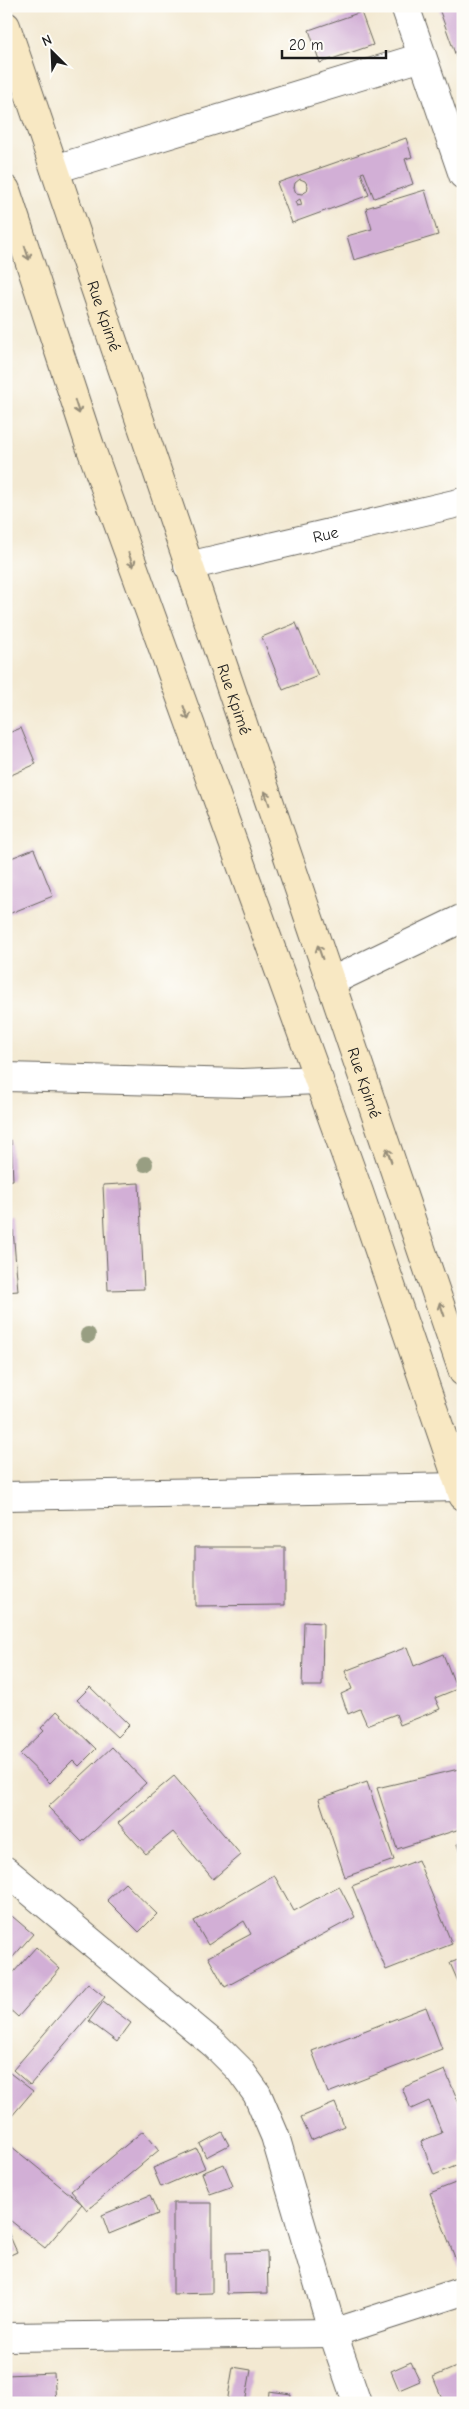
<svg xmlns="http://www.w3.org/2000/svg" width="469" height="2409" font-family="'Comic Neue',sans-serif">
	<style>
		.building { fill: #d2afd6; fill-rule: evenodd }
		.lines { fill: none; stroke-linecap: round; stroke-linejoin: round }
		.minor-casing { stroke: #67645c; stroke-width: 30 }
		.secondary-casing { stroke: #67645c; stroke-width: 30 }
		.minor { stroke: #fff; stroke-width: 28 }
		.secondary { stroke: #f8e8c3; stroke-width: 28 }
		.tree { fill: #989e82 }
		.oneway { stroke: #958c78 }
		.labels { text-anchor: middle; stroke-width: 4; stroke-linejoin: round; paint-order: stroke }
		.street-label { font-size: 16px; fill: #1c1c1c; stroke: #fdfcf7 }
	</style>
	<rect width="100%" height="100%" fill="#fdfcf7"/>
	<filter id="ink" filterUnits="userSpaceOnUse"><feTurbulence type="fractalNoise" baseFrequency=".02" numOctaves="2"/><feDisplacementMap in="SourceGraphic" scale="10" xChannelSelector="R" yChannelSelector="G"/><feConvolveMatrix kernelMatrix="1 2 1 2 8 2 1 2 1" color-interpolation-filters="sRGB"/></filter>
	<filter id="wash" filterUnits="userSpaceOnUse"><feTurbulence type="fractalNoise" baseFrequency=".0096" numOctaves="4" result="noise"/><feDisplacementMap in="SourceGraphic" scale="20" xChannelSelector="R" yChannelSelector="G"/><feGaussianBlur stdDeviation="1.12" result="paint"/><feColorMatrix in="noise" values="0 0 0 0 0 0 0 0 0 0 0 0 0 0 0 0 0 1.4 0 .05"/><feComposite in="paint" operator="in"/></filter>
	<g filter="url(#wash)">
		<rect width="100%" height="100%" fill="#f3e9d2"/>
		<g id="blocks">
			<!-- building -->
			<path class="building" d="M 438,6 L 463,6 L 463,60 L 458,62 Z
				M 361,12 L 373,45 L 320,63 L 309,30 Z
				M 406,138 L 412,157 L 405,159 L 413,184 L 374,198 L 364,172 L 361,173 L 369,195 L 292,223 L 277,183 ZM 300,179 L 305,181 L 308,186 L 307,191 L 302,194 L 296,193 L 294,188 L 295,183 ZM 300,199 L 302,205 L 297,206 L 295,202 Z
				M 425,190 L 438,235 L 354,260 L 347,236 L 372,229 L 366,208 Z
				M 296,623 L 318,676 L 283,690 L 262,637 Z
				M 21,728 L 36,764 L 9,776 L 6,769 L 6,734 Z
				M 34,849 L 53,896 L 6,915 L 6,860 Z
				M 6,1140 L 11,1140 L 13,1180 L 6,1181 Z
				M 139,1183 L 144,1289 L 108,1290 L 103,1185 Z
				M 6,1216 L 12,1216 L 18,1291 L 6,1292 Z
				M 195,1547 L 285,1547 L 285,1605 L 195,1606 Z
				M 304,1622 L 323,1623 L 322,1686 L 302,1686 Z
				M 407,1647 L 414,1666 L 443,1654 L 457,1689 L 435,1698 L 440,1709 L 400,1725 L 396,1714 L 367,1725 L 360,1709 L 348,1714 L 341,1694 L 352,1689 L 345,1671 Z
				M 90,1687 L 129,1725 L 117,1737 L 77,1700 Z
				M 57,1711 L 96,1749 L 79,1766 L 73,1760 L 50,1783 L 20,1754 L 44,1731 L 41,1728 Z
				M 112,1747 L 146,1783 L 82,1842 L 48,1807 Z
				M 463,1768 L 463,1828 L 397,1849 L 377,1788 Z
				M 174,1776 L 241,1855 L 213,1879 L 173,1832 L 146,1854 L 118,1823 Z
				M 367,1782 L 394,1860 L 345,1877 L 319,1799 Z
				M 463,1843 L 463,1860 L 462,1860 L 457,1844 Z
				M 418,1860 L 452,1944 L 386,1970 L 352,1886 Z
				M 274,1875 L 294,1911 L 339,1886 L 355,1917 L 225,1987 L 208,1957 L 251,1934 L 244,1921 L 208,1945 L 194,1921 Z
				M 125,1883 L 157,1914 L 139,1932 L 107,1900 Z
				M 6,1911 L 33,1934 L 6,1965 Z
				M 36,1947 L 60,1969 L 18,2017 L 6,2006 L 6,1981 Z
				M 463,1958 L 463,1993 L 450,1963 Z
				M 88,1983 L 105,1997 L 30,2085 L 13,2070 Z
				M 103,2002 L 131,2023 L 117,2042 L 89,2021 Z
				M 426,2007 L 442,2049 L 328,2093 L 312,2051 Z
				M 6,2070 L 33,2091 L 6,2123 Z
				M 445,2070 L 463,2113 L 463,2163 L 434,2175 L 421,2141 L 442,2133 L 429,2101 L 411,2109 L 402,2088 Z
				M 335,2103 L 344,2126 L 311,2140 L 301,2117 Z
				M 143,2131 L 159,2150 L 87,2210 L 71,2191 Z
				M 222,2132 L 229,2145 L 206,2157 L 200,2144 Z
				M 6,2142 L 82,2204 L 45,2248 L 6,2217 Z
				M 197,2149 L 205,2168 L 161,2187 L 153,2168 Z
				M 224,2164 L 233,2186 L 210,2194 L 202,2173 Z
				M 463,2180 L 463,2266 L 459,2268 L 430,2193 Z
				M 150,2195 L 158,2214 L 109,2234 L 102,2215 Z
				M 173,2203 L 212,2203 L 212,2293 L 173,2294 Z
				M 8,2232 L 17,2252 L 6,2257 L 6,2233 Z
				M 267,2252 L 268,2293 L 227,2294 L 226,2253 Z
				M 411,2362 L 420,2381 L 399,2390 L 391,2371 Z
				M 463,2364 L 463,2403 L 444,2403 L 433,2377 Z
				M 233,2367 L 251,2370 L 245,2403 L 227,2403 Z
				M 54,2373 L 56,2403 L 11,2403 L 11,2398 L 6,2399 L 6,2375 Z
				M 269,2391 L 291,2394 L 290,2403 L 268,2403 Z"/>
		</g>
	</g>
	<g filter="url(#ink)">
		<use href="#blocks" fill-opacity="0" stroke="#67645c" stroke-width="1"/>
		<g class="lines">
			<defs>
				<g id="minor">
					<path d="M 405,6 L 463,175"/>
					<path d="M 55,169 L 422,57"/>
					<path id="s1" d="M 188,566 L 463,502"/>
					<path d="M 330,982 L 463,918"/>
					<path d="M 6,1077 L 242,1083 L 319,1080"/>
					<path d="M 6,1496 L 459,1487"/>
					<path d="M 6,1871 L 215,2045 L 239,2069 L 257,2094 L 275,2136 L 333,2333 L 357,2403"/>
					<path d="M 6,2337 L 333,2333 L 463,2291"/>
				</g>
				<g id="secondary">
					<path id="s2" d="M 6,26 L 463,1372"/>
					<path d="M 6,190 L 90,446 L 359,1192 L 463,1496"/>
				</g>
			</defs>
			<!-- minor casing -->
			<use href="#minor" class="minor-casing"/>
			<!-- secondary casing -->
			<use href="#secondary" class="secondary-casing"/>
			<!-- minor -->
			<use href="#minor" class="minor"/>
			<!-- secondary -->
			<use href="#secondary" class="secondary"/>
		</g>
		<!-- trees -->
		<g class="tree">
			<circle cx="145" cy="1164" r="8"/>
			<circle cx="88" cy="1335" r="8"/>
		</g>
		<!-- one-way arrows -->
		<defs><path id="oneway-shaft" d="M-6 0H5M1.5-3L5.5 0L1.5 3" fill="none" stroke-width="1.6" stroke-linecap="round" stroke-linejoin="round" transform="scale(1.25)"/></defs>
		<g class="oneway">
			<use href="#oneway-shaft" transform="translate(27 253) rotate(72)"/>
			<use href="#oneway-shaft" transform="translate(77 407) rotate(72)"/>
			<use href="#oneway-shaft" transform="translate(131 560) rotate(70)"/>
			<use href="#oneway-shaft" transform="translate(186 713) rotate(70)"/>
			<use href="#oneway-shaft" transform="translate(267 798) rotate(-109)"/>
			<use href="#oneway-shaft" transform="translate(320 952) rotate(-109)"/>
			<use href="#oneway-shaft" transform="translate(389 1155) rotate(-109)"/>
			<use href="#oneway-shaft" transform="translate(442 1309) rotate(-109)"/>
		</g>
	</g>
	<g class="labels">
		<!-- street labels -->
		<g class="street-label">
			<text dy="6" stroke="none"><textPath href="#s2" startOffset="306">Rue Kpimé</textPath></text>
			<text dy="6" stroke="none"><textPath href="#s1" startOffset="141">Rue</textPath></text>
			<text dy="6" stroke="none"><textPath href="#s2" startOffset="711">Rue Kpimé</textPath></text>
			<text dy="6" stroke="none"><textPath href="#s2" startOffset="1116">Rue Kpimé</textPath></text>
		</g>
	</g>
	<!-- margin -->
	<rect width="469" height="2409" fill="none" stroke="#fdfcf7" stroke-width="25"/>
	<!-- north arrow -->
	<g transform="translate(52 52) rotate(336)" stroke="#fdfcf7" stroke-width="4" paint-order="stroke">
	<path d="M0-4L9 19L0 12L-9 19Z" fill="#1c1c1c"/>
	<text y="-8" font-size="14" font-weight="bold" text-anchor="middle" fill="#1c1c1c">N</text>
	</g>
	<!-- scale -->
	<path d="M282 50v8h104v-8" fill="none" stroke="#1c1c1c" stroke-width="2.5"/>
	<text x="289" y="50" font-size="15" fill="#1c1c1c" stroke="#fdfcf7" stroke-width="4" paint-order="stroke">20 m</text>
</svg>
